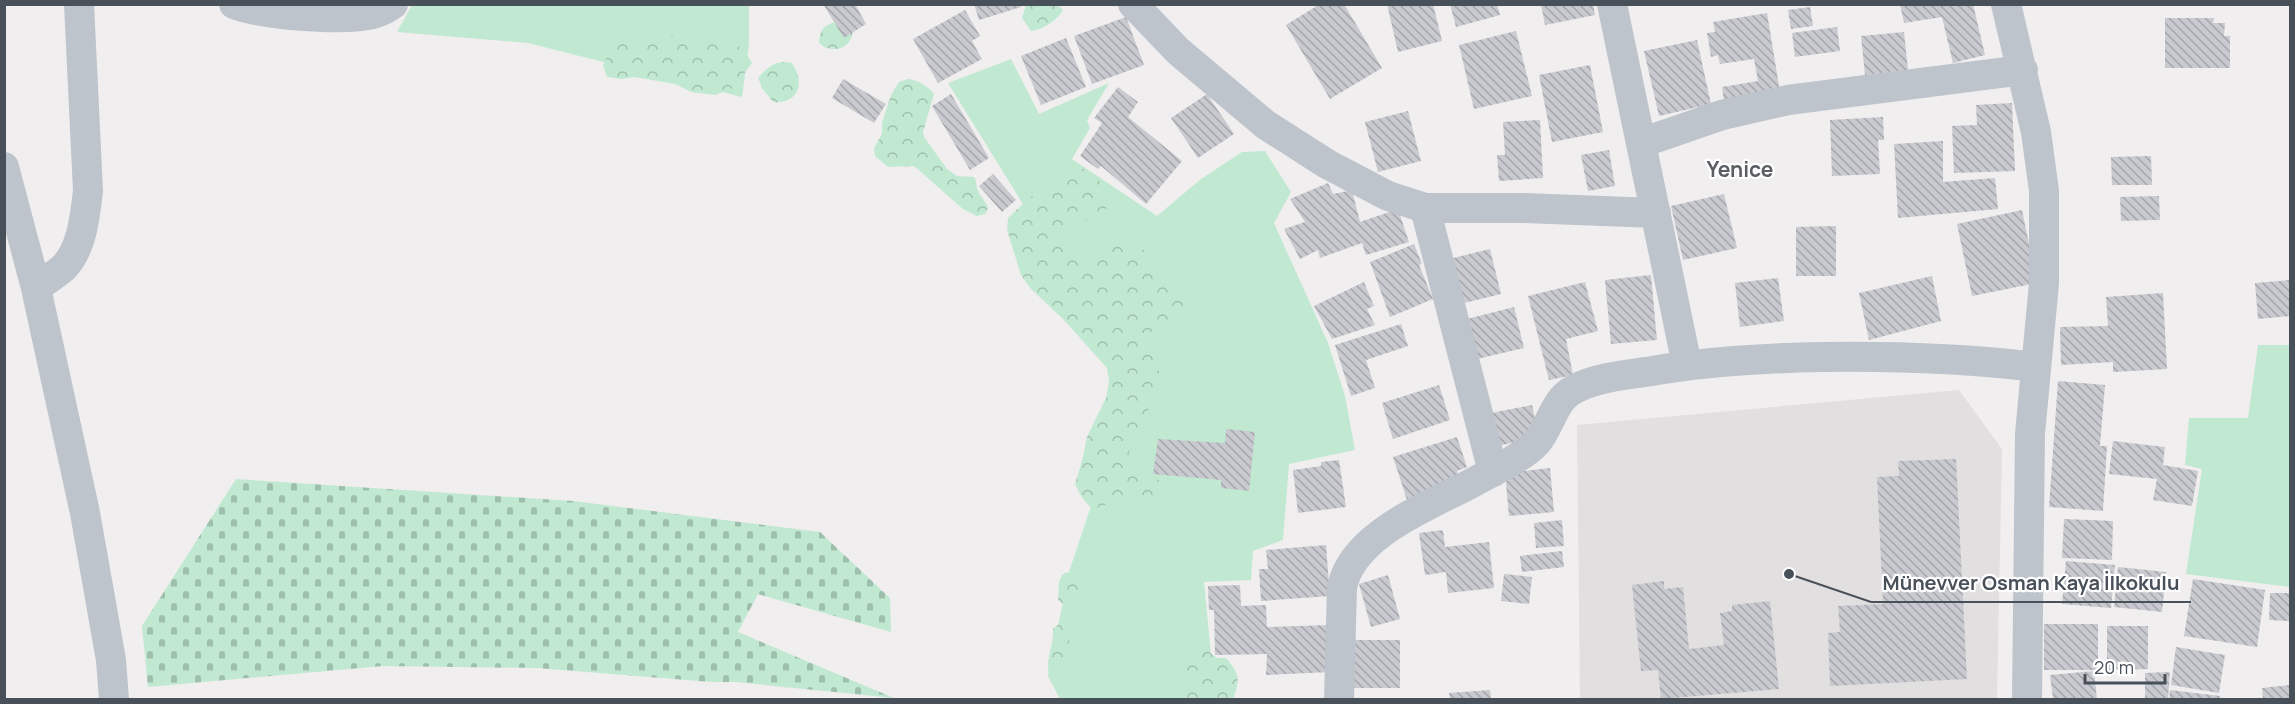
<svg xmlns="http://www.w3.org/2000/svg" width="2295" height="704" font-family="Manrope,sans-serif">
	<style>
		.education { fill: #e1dfdf }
		.green { fill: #c1e9d2 }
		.forest { fill: url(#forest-crowns) }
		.cemetery { fill: url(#cemetery-stones) }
		.building { fill: url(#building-back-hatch) }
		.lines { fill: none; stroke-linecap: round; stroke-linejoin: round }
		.minor { stroke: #bec4cb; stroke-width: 30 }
		.labels { text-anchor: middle; stroke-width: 4.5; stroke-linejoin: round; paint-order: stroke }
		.quarter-label { font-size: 21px; font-weight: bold; fill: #5b5e62; stroke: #fff }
		.leader { fill: none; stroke: #485059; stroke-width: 2 }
		.callout-dot { fill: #485059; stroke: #fff; stroke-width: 2 }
		.callout-label { font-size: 20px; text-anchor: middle; font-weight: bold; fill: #485059; stroke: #fff; stroke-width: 4.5; stroke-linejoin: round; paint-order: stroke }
	</style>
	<defs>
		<pattern id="forest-crowns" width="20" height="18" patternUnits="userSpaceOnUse" patternTransform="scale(1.5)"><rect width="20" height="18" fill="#c1e9d2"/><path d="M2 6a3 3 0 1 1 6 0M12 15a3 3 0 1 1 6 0" fill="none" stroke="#9fbfad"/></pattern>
		<pattern id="cemetery-stones" width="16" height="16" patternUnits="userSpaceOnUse" patternTransform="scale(1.5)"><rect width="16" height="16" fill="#c1e9d2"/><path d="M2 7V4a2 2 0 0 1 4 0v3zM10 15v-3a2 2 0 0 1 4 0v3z" fill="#9fbfad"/></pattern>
		<pattern id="building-back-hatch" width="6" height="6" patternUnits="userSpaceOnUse" patternTransform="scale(1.5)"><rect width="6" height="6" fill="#c9cad0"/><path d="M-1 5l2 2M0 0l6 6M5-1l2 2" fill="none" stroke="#a5a6ac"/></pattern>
	</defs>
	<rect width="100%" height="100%" fill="#f0eeee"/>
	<!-- education -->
	<path class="education" d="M 1959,390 L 2002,449 L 1997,699 L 1580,699 L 1577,425 Z"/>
	<!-- green -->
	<path class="green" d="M 412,5 L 749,5 L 749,44 L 742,97 L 528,43 L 397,32 Z
		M 1011,59 L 1039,114 L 1109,83 L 1087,120 L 1090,128 L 1072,159 L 1157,216 L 1201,179 L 1242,152 L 1265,151 L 1291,192 L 1274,223 L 1328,343 L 1345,396 L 1355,450 L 1289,464 L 1283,540 L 1253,551 L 1251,580 L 1204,582 L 1212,665 L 1199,699 L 1060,699 L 1048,676 L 1069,572 L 1120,419 L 1127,385 L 1075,288 L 948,83 Z
		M 2258,345 L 2290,345 L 2290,587 L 2186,574 L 2202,469 L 2185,465 L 2189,418 L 2248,418 Z"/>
	<!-- forest -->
	<path class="forest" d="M 1026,5 L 1057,5 L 1063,10 C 1058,20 1042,30 1031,31 L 1022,18 Z
		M 838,21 L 852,28 C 855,47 833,56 819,43 C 820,29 824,25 838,21 Z
		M 683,32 L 721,47 L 734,45 L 743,48 L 752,63 L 733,88 L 715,95 L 691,92 L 675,84 L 634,77 L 622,79 L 607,77 L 603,66 L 608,53 L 624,40 L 634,36 L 655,40 Z
		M 783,62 L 792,63 C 805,82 800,104 773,102 L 762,88 L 758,78 C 766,69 772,63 783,62 Z
		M 908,79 C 918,80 928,86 934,94 L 923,132 L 924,137 L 947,169 L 957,176 L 974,177 C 977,182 976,186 978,191 C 981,198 986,201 988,208 L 985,214 L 977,216 L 963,209 L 914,166 L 888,167 L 875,156 L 874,148 L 882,134 L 882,123 L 891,95 L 899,82 Z
		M 1084,169 C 1094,175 1102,182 1108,192 C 1121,216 1071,223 1059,232 L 1059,241 C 1093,276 1103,237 1136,241 L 1169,280 L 1187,297 L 1189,314 C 1171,326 1162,318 1146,338 L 1161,377 L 1158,388 L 1129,452 C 1135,469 1151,478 1168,483 L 1172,490 L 1168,500 L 1149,504 L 1125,496 L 1113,499 L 1102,507 L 1091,508 L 1081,496 L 1075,484 L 1082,461 L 1087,437 L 1106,398 L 1109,381 L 1107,368 L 1063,319 L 1031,289 L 1021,275 L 1007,230 L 1008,218 L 1028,199 L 1071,170 Z
		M 1080,570 C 1090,587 1080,598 1067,607 L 1058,600 L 1059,581 L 1064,573 Z
		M 1065,619 L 1070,621 L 1073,630 L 1063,659 L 1062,675 L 1056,679 L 1050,679 C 1044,660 1054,647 1053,629 Z
		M 1206,650 L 1217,658 L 1226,658 C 1240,674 1240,680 1233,699 L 1185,699 C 1179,682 1184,651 1206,650 Z"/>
	<!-- cemetery -->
	<path class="cemetery" d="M 236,479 L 573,501 L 820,532 L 890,598 L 891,632 L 758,594 L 738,632 L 894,698 L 736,682 L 711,682 L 537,668 L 383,666 L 148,687 L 142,626 Z"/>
	<!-- building -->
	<path class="building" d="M 823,4 L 855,4 L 866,24 L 844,38 Z
		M 974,4 L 1020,4 L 1021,7 L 979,20 Z
		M 1320,4 L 1344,4 L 1382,68 L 1330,99 L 1286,25 Z
		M 1387,4 L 1433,4 L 1442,41 L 1398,52 Z
		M 1450,4 L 1497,4 L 1500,15 L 1456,27 Z
		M 1541,4 L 1593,4 L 1595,15 L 1545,25 Z
		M 1900,4 L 1973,4 L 1985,55 L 1953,63 L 1942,17 L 1904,23 Z
		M 1810,7 L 1813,26 L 1791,29 L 1788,10 Z
		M 965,10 L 980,36 L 972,41 L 982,59 L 938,83 L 913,39 Z
		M 1767,13 L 1780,92 L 1724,101 L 1722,87 L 1758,81 L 1754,59 L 1720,64 L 1718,55 L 1711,57 L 1707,33 L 1715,32 L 1713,22 Z
		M 1126,17 L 1144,65 L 1092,84 L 1074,36 Z
		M 2165,18 L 2214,18 L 2213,23 L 2225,23 L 2224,36 L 2230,36 L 2230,68 L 2165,68 Z
		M 1837,27 L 1840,51 L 1795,57 L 1792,33 Z
		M 1516,31 L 1532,96 L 1474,109 L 1459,45 Z
		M 1904,32 L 1908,70 L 1865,75 L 1861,36 Z
		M 1066,38 L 1086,87 L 1041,105 L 1021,56 Z
		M 1697,40 L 1711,104 L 1659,116 L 1644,51 Z
		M 1590,65 L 1603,132 L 1552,142 L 1539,75 Z
		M 843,79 L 886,104 L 874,123 L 832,98 Z
		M 1118,87 L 1138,102 L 1128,117 L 1182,161 L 1146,204 L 1101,166 L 1098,169 L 1080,156 L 1102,123 L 1094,118 Z
		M 951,94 L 989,158 L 970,170 L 932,106 Z
		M 1207,94 L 1234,134 L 1198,158 L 1171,118 Z
		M 2012,103 L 2015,171 L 1954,173 L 1952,126 L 1977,125 L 1976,105 Z
		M 1408,111 L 1421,161 L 1378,172 L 1365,122 Z
		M 1883,117 L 1884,140 L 1878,140 L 1880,174 L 1832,176 L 1830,120 Z
		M 1540,120 L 1543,178 L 1499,181 L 1497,155 L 1505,155 L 1503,122 Z
		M 1943,141 L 1943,182 L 1995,178 L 1998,209 L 1898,218 L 1894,144 Z
		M 1609,150 L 1615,186 L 1588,191 L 1581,155 Z
		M 2151,156 L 2152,185 L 2112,185 L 2111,157 Z
		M 993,174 L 1016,200 L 1002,212 L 979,186 Z
		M 1328,183 L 1333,194 L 1352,190 L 1360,222 L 1398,209 L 1409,242 L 1366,255 L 1362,243 L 1320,258 L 1318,250 L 1300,259 L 1284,229 L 1305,222 L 1290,199 Z
		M 1724,194 L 1737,248 L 1683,260 L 1671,206 Z
		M 2159,196 L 2160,220 L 2121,221 L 2120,197 Z
		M 2022,210 L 2037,283 L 1972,296 L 1957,224 Z
		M 1836,226 L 1836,276 L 1796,276 L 1796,227 Z
		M 1414,244 L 1422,264 L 1419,265 L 1433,299 L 1390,317 L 1370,262 Z
		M 1490,249 L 1501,294 L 1460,304 L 1449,259 Z
		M 1651,275 L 1657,340 L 1611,344 L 1605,280 Z
		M 1932,276 L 1941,321 L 1869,340 L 1859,293 Z
		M 1778,278 L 1784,321 L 1740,327 L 1735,283 Z
		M 2290,280 L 2290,316 L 2258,319 L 2255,283 Z
		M 1364,282 L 1374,306 L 1367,309 L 1375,325 L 1332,339 L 1314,306 Z
		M 1585,282 L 1598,331 L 1566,339 L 1573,375 L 1549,380 L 1528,296 Z
		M 2163,293 L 2167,369 L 2113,372 L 2113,362 L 2061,365 L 2060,327 L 2108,326 L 2106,297 Z
		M 1514,307 L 1524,348 L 1477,359 L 1467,319 Z
		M 1401,324 L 1408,346 L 1366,360 L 1375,388 L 1351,396 L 1335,345 Z
		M 2058,381 L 2105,385 L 2100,446 L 2107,446 L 2103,511 L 2049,507 Z
		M 1439,385 L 1450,420 L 1393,439 L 1382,403 Z
		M 1532,405 L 1538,433 L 1525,440 L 1498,446 L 1491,413 Z
		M 1226,429 L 1255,432 L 1249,491 L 1221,488 L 1221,480 L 1153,474 L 1158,439 L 1225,443 Z
		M 1457,437 L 1467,467 L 1457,471 L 1460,481 L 1408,503 L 1393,457 Z
		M 2113,441 L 2165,447 L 2163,465 L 2198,471 L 2192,506 L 2153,500 L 2157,479 L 2109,474 Z
		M 1956,459 L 1967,679 L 1830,686 L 1828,633 L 1840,632 L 1838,606 L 1883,604 L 1877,477 L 1899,476 L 1898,461 Z
		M 1339,460 L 1346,507 L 1298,513 L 1293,470 L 1321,466 L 1321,462 Z
		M 1550,468 L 1554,512 L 1509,516 L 1505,473 Z
		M 2064,519 L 2113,521 L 2112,560 L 2062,558 Z
		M 1562,520 L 1564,546 L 1536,548 L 1534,523 Z
		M 1443,530 L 1445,547 L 1489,542 L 1494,588 L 1448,593 L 1446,572 L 1425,575 L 1419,533 Z
		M 1326,545 L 1330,596 L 1261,601 L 1259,569 L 1268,569 L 1266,550 Z
		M 1562,551 L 1564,567 L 1522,572 L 1520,556 Z
		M 2066,561 L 2115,565 L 2111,608 L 2062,604 Z
		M 2118,567 L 2166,572 L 2162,612 L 2114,607 Z
		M 1504,574 L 1532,577 L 1529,604 L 1501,601 Z
		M 1388,575 L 1400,619 L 1371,627 L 1359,584 Z
		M 2193,579 L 2265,590 L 2257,647 L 2184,636 Z
		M 1664,581 L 1664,589 L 1683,587 L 1689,649 L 1724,645 L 1720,613 L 1732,611 L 1732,605 L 1770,601 L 1779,689 L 1661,699 L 1658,670 L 1641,671 L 1632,585 Z
		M 1240,585 L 1241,606 L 1266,605 L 1267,627 L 1329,625 L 1331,672 L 1266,675 L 1267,654 L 1215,655 L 1214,610 L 1209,610 L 1208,586 Z
		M 2270,593 L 2290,593 L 2290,621 L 2269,620 Z
		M 2044,624 L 2098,624 L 2098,670 L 2044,670 Z
		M 2107,626 L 2148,626 L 2148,669 L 2107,670 Z
		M 1354,640 L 1400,640 L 1400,688 L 1354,688 Z
		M 2176,647 L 2225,655 L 2219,693 L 2171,685 Z
		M 2094,671 L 2097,699 L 2053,699 L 2050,675 Z
		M 2170,672 L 2168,699 L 2145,699 L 2145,673 Z
		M 2290,685 L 2290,699 L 2263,699 L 2262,688 Z
		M 1490,690 L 1491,699 L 1450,699 L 1449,693 Z
		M 2170,690 L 2220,696 L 2220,699 L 2169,699 Z"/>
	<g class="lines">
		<!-- minor -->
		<path class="minor" d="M 234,4 C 262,15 348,22 376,13 C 382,11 388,8 393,4
			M 1133,4 L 1178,51 L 1266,125 L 1327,164 L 1388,196 L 1425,208 L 1524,208 L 1656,213
			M 1612,4 L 1687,365
			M 2006,4 L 2036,132 L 2044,191 L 2044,283 L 2030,434 L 2027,700
			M 1641,143 L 1722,115 L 1788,100 L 2023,70
			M 4,167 L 36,288 L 85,513 L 111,660 L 114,700
			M 1425,208 L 1493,472
			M 36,288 C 45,281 55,275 63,268 C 82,250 85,216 88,191 L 79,4
			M 1339,700 L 1342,587 C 1353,534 1429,506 1472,483 C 1491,472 1523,458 1537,442 C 1550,427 1554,400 1573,390 C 1596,377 1626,375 1652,371 C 1709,361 1765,358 1823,357 C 1897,356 1962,358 2036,367"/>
	</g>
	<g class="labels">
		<!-- quarter labels -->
		<g class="quarter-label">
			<text x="1740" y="177">Yenice</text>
		</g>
	</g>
	<!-- callouts -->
	<path class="leader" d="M1789 574L1871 602H2191"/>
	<circle class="callout-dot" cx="1789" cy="574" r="6"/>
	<g class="callout-label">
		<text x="2031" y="590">Münevver Osman Kaya İlkokulu</text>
	</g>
	<!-- border -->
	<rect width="2295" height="704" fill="none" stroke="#485059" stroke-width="12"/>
	<!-- scale -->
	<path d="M2085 674v9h80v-9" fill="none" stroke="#485059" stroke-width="3"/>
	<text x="2094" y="674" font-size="18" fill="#485059" stroke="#ffffff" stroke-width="4.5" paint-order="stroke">20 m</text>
</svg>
